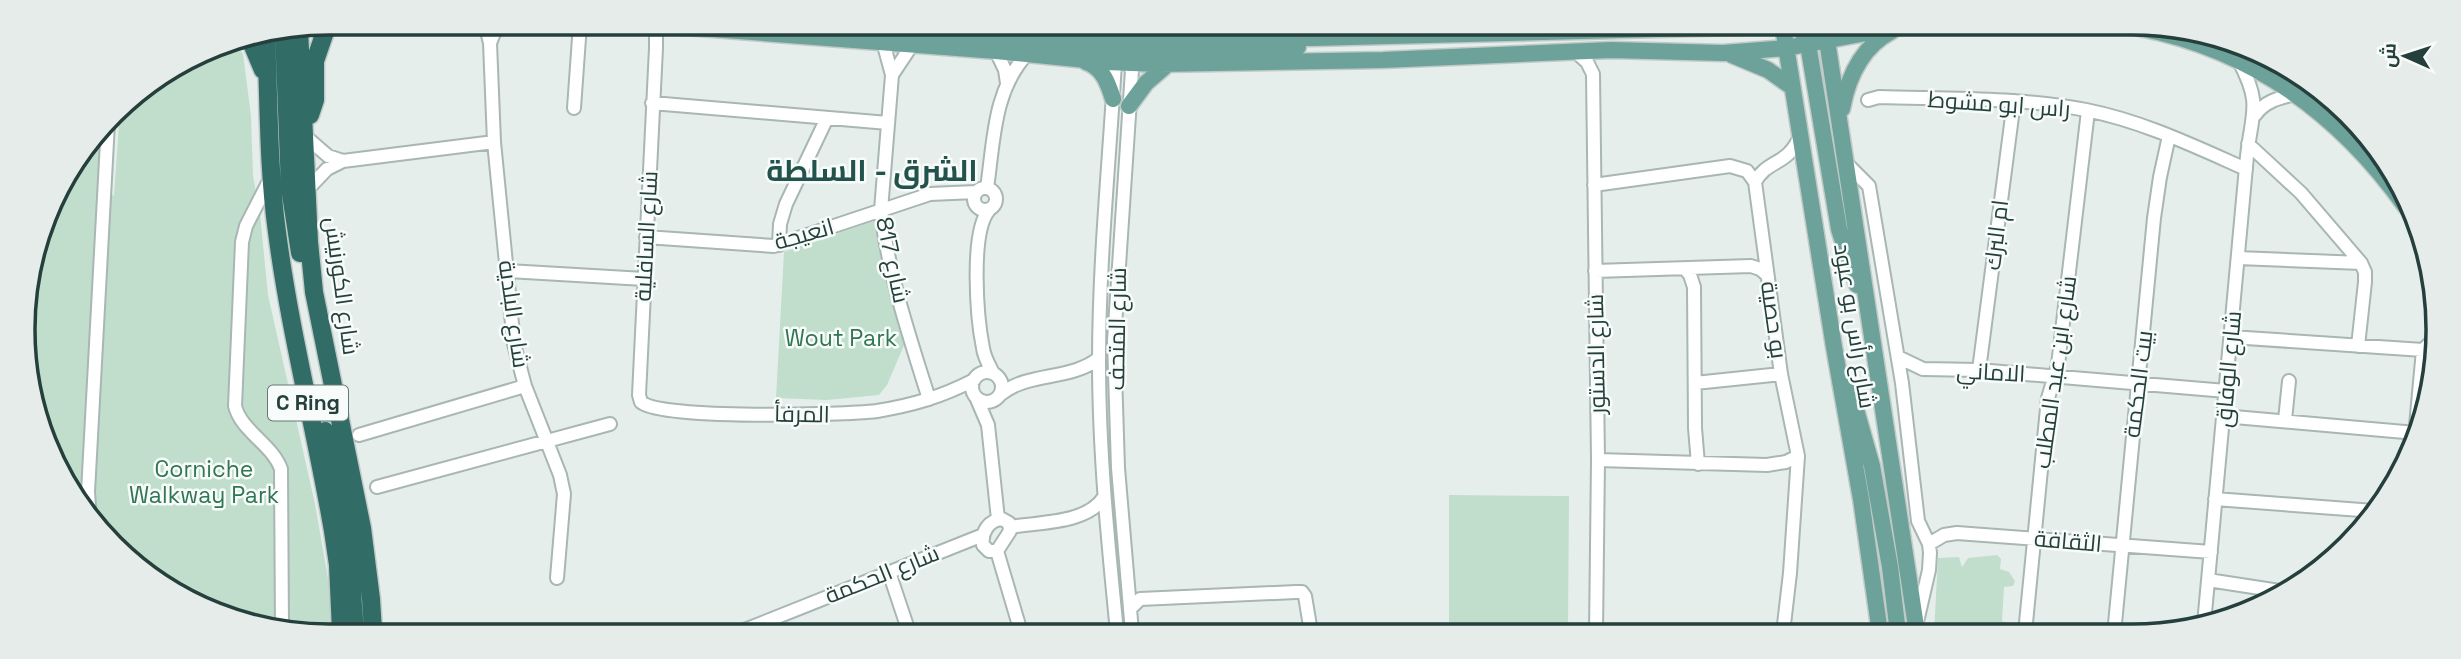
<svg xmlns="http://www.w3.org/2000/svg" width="2461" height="659" font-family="'Space Grotesk',Cairo,sans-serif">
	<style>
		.green { fill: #c1decc }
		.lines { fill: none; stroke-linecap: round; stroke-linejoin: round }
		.minor-casing { stroke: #a8b6b4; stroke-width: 16 }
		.major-casing { stroke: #c2cac8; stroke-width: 19 }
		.highway-casing { stroke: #c2cac8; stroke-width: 21 }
		.minor { stroke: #fff; stroke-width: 12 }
		.major { stroke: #6da29a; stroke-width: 16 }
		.highway { stroke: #326c66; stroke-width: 18 }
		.labels { text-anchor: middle; stroke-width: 5; stroke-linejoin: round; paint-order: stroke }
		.shield { fill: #f7fbf9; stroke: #647875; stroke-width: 2 }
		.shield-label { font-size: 21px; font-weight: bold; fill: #25403c }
		.street-label { font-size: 23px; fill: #25403c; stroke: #f7fbf9 }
		.park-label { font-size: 23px; fill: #317653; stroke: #f7fbf9 }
		.district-label { font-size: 30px; font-weight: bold; fill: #22524b; stroke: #f7fbf9 }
		.rim { fill: none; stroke: #25403c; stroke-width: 3.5 }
	</style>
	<rect width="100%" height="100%" fill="#e6eeec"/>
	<!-- green -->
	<path class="green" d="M 233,42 L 243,54 L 251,116 L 253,176 L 260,214 L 268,295 L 315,504 L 330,590 L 332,631 L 270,630 L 159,585 L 86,516 L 33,409 L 23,309 L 55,193 L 113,118 L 108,191 L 114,196 L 120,109 L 127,99 L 212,46 Z
		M 874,221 L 905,343 L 887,385 L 879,395 L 827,400 L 776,398 L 784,252 Z
		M 1449,495 L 1569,496 L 1568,633 L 1449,632 Z
		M 1997,555 L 2001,559 L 2000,569 L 2009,572 L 2015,581 L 2013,586 L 2004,587 L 2002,621 L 2010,624 L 2012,633 L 1934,633 L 1938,558 L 1959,557 L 1962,567 L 1968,558 Z"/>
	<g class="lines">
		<defs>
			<path id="minor" d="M 485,23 L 490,43 L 494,142 L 514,344 L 525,386 L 560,475 L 564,494 L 557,578
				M 653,24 L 656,34 L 656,48 L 639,395 L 641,402 C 661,420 844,415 877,411 C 913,405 941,397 974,380
				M 1117,25 C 1112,137 1099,249 1099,361 C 1099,452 1108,542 1117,632
				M 883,42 L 892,75 L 881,210 C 888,274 910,338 929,399
				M 490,43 L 498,23
				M 996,51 L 1005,70 L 1007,83
				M 1577,53 L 1587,62 L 1593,74 L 1598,460 L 1596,633
				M 892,75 L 912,45
				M 1868,100 L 1879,97 C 1948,99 2018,97 2086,110 C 2142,121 2194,146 2246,169
				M 652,103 L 888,123
				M 574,108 L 580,24
				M 2255,115 C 2265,101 2279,98 2295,94
				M 305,136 L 328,156 L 343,161
				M 2248,144 L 2301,193 L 2361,263 L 2365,272 L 2365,282 L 2358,346
				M 1846,163 L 1869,186 L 1902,383 L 1918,521 L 1929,544 L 1930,553 L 1929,570 L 1917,622
				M 270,179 L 246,226 L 242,242 L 235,406 C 241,431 272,444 281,469 L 282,630
				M 1755,182 C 1768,158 1788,167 1801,134
				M 1594,185 L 1730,166 L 1747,171 L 1755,182 L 1781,374 L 1798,456 L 1790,573 L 1783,633
				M974 199a11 11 0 1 1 22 0a11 11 0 1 1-22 0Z
				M 987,188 C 994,141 993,91 1027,54
				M 306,191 L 327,169 L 343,161 L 494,142
				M 989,210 C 970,232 977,319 983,348 C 984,357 989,365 993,373
				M 646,237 L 774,246 L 930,194 L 976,192
				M 779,245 L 780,224 L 786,204 L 827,118
				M 2238,258 L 2361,263
				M 1685,269 L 1690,275 L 1694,287 L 1695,428 L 1698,464
				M 508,271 L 644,279
				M 1595,271 L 1751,266 L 1760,269 L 1767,275
				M 2231,337 L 2423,350
				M 1898,357 L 1923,369 L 1979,370 L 2226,391
				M 1979,370 L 2014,101
				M972 387a15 15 0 1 1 30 0a15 15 0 1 1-30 0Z
				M 1695,383 L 1781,374
				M 1001,394 C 1030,371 1071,381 1099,358
				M 976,397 L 988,425 L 998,519
				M 2223,416 L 2416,433
				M 2285,420 L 2289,381
				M 359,435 L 525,386
				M 2415,436 L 2423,350 L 2432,341
				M 1598,460 L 1767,465 L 1786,462 L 1798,456
				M 377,487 L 610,424
				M 2215,499 L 2374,511
				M 1002,519 L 1009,523 L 1010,531 L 997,551 L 989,551 L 983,545 C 981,532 989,520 1002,519 Z
				M 90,520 L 88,492 L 108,123
				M 1010,527 C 1039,522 1087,524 1104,497
				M 1929,544 L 1944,535 L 1957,533 L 2211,552
				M 997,551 L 1021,632
				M 889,572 L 909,632
				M 2208,580 L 2286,592
				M 1130,609 L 1140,599 L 1296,592 L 1302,592 L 1305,596 L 1311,632
				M 2204,624 L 2247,156 C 2252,111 2262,105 2239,61
				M 742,631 L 983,535
				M 1132,632 L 1118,468 L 1114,341 L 1135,25
				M 2025,633 L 2048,398 L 2058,365 L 2088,111
				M 2114,634 L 2154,218 L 2160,177 L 2169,136"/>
			<path id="major" d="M 647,24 L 996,51 L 1106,62 L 1159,64 L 1383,60 L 1611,50 L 1723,53 L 1786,48 L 1893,28
				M 977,25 L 1086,35 L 1179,38 L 1312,38 L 1736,27
				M 1783,27 L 1834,347 L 1861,499 L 1880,633
				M 1797,27 L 1804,34 L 1808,44 L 1839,229 L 1857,285
				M 1825,27 L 1917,633
				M 2139,28 C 2253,50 2339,113 2406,207
				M 830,29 L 889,30 L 1115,51 L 1125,49 L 1134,36
				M 1732,55 L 1768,70 L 1792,87
				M 2262,58 L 2290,74 L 2344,117
				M 1119,59 L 1133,52 L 1298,47
				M 1086,62 C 1103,68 1108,83 1113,99
				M 1129,106 L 1146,83 L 1168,64
				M 1842,109 C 1848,77 1861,47 1892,31
				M 1849,385 L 1872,466 L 1890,567 L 1898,633"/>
			<path id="highway" d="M 299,29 L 309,242 L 314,292 L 362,528 L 371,599 L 373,631
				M 284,32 L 290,188 L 300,253
				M 266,35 C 269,101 268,167 277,232 C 290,333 316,431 333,531 L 338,565 L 341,631
				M 250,39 L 263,70
				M 310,115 L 315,100 L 315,61 L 328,23
				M 325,431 L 348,542 L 355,631"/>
		</defs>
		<!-- minor casing -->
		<use href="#minor" class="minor-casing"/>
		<!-- major casing -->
		<use href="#major" class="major-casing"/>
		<!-- highway casing -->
		<use href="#highway" class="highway-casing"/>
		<!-- minor -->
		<use href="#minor" class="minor"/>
		<!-- major -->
		<use href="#major" class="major"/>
		<!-- highway -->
		<use href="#highway" class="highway"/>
	</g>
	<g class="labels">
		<!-- shield labels -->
		<rect class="shield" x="268" y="385.5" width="80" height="35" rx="5"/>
		<g class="shield-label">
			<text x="308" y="410">C Ring</text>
		</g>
		<!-- street labels -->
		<g class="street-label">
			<text transform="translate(1999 104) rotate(4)" y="8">راس ابو مشوط</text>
			<text transform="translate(804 234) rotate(-16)" y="8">انعيجة</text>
			<text transform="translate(1996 235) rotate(-83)" y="8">ام البرك</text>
			<text transform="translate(646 236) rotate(-87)" y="8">شارع السافلية</text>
			<text transform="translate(893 260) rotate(78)" y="8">شارع 817</text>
			<text transform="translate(342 286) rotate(82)" y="8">شارع الكورنيش</text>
			<text transform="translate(514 314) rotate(82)" y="8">شارع البلدية</text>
			<text transform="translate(1774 320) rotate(82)" y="8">بو حصية</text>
			<text transform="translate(1855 326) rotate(81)" y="8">شارع رأس بو عبود</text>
			<text transform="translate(1117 329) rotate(-89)" y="8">شارع المتحف</text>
			<text transform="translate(1596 354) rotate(-91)" y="8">شارع الدستور</text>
			<text transform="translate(2228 369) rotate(-85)" y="8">شارع الوفاق</text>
			<text transform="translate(1991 372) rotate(3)" y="8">الاماني</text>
			<text transform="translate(2055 372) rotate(-82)" y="8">شارع ابن عبد المطلب</text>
			<text transform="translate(2138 384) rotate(-83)" y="8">بيت الحكمة</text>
			<text transform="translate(802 414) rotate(1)" y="8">المرفأ</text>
			<text transform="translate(2068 541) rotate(5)" y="8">الثقافة</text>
			<text transform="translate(882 574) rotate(-22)" y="8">شارع الحكمة</text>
		</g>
		<!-- park labels -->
		<g class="park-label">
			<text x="841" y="346">Wout Park</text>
			<text x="204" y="477">Corniche<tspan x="204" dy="26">Walkway Park</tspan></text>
		</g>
		<!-- district labels -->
		<g class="district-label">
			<text x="872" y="181">الشرق - السلطة</text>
		</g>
	</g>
	<!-- crop -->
	<path d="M0 0H2461V659H0ZM329 35H2132A294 294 0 0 1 2426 329V330A294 294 0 0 1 2132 624H329A294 294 0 0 1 35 330V329A294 294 0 0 1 329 35Z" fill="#e6ecea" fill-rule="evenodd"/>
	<path class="rim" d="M329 35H2132A294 294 0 0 1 2426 329V330A294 294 0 0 1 2132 624H329A294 294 0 0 1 35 330V329A294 294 0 0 1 329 35Z"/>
	<!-- north arrow -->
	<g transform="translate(2405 56) rotate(273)" stroke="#f7fbf9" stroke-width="5" paint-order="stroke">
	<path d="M0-5L12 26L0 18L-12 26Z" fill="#25403c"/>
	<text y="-10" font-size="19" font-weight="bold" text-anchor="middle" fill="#25403c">ش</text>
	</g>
</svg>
